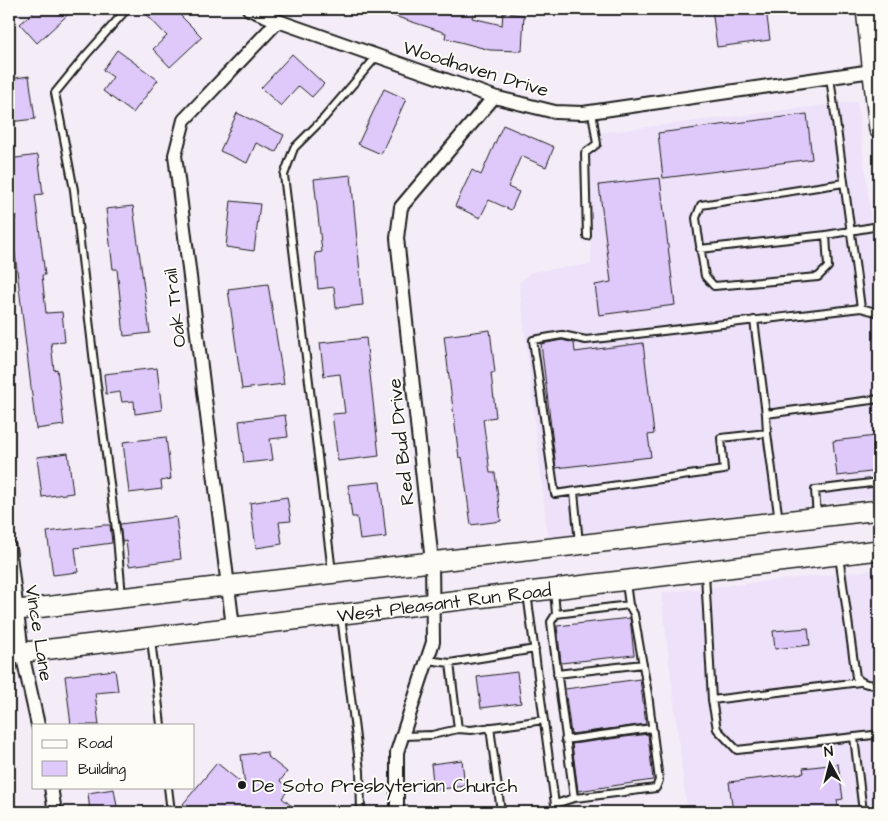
<svg xmlns="http://www.w3.org/2000/svg" width="888" height="821" font-family="'Architects Daughter',sans-serif">
	<style>
		.built { fill: #ede2f9 }
		.building { fill: #dec9fa; stroke: #1c1c1c }
		.lines { fill: none; stroke-linecap: round; stroke-linejoin: round }
		.lane-casing { stroke: #1c1c1c; stroke-width: 10 }
		.street-casing { stroke: #1c1c1c; stroke-width: 16 }
		.secondary-casing { stroke: #1c1c1c; stroke-width: 22 }
		.lane { stroke: #fdfcf7; stroke-width: 6 }
		.street { stroke: #fdfcf7; stroke-width: 12 }
		.secondary { stroke: #fdfcf7; stroke-width: 19 }
		.poi-dot { fill: #1c1c1c; stroke: #fdfcf7; stroke-width: 2 }
		.labels { text-anchor: middle; stroke-width: 4; stroke-linejoin: round; paint-order: stroke }
		.street-label { font-size: 19px; fill: #1c1c1c; stroke: #fdfcf7 }
		.poi-label { font-size: 19px; fill: #1c1c1c; stroke: #fdfcf7; text-anchor: start }
	</style>
	<rect width="100%" height="100%" fill="#f4edf8"/>
	<filter id="ink" filterUnits="userSpaceOnUse"><feTurbulence type="fractalNoise" baseFrequency=".02" numOctaves="2"/><feDisplacementMap in="SourceGraphic" scale="10" xChannelSelector="R" yChannelSelector="G"/><feConvolveMatrix kernelMatrix="1 2 1 2 8 2 1 2 1" color-interpolation-filters="sRGB"/></filter>
	<g filter="url(#ink)">
		<!-- built -->
		<path class="built" d="M 857,101 L 879,285 L 879,497 L 548,538 L 519,283 L 530,272 L 591,264 L 590,134 Z
			M 879,569 L 879,812 L 687,812 L 661,593 Z"/>
		<!-- building -->
		<path class="building" d="M 37,9 L 74,9 L 37,43 L 20,24 Z
			M 153,9 L 174,9 L 202,37 L 170,67 L 153,49 L 167,36 L 147,15 Z
			M 379,9 L 474,9 L 472,18 L 502,25 L 503,13 L 524,15 L 522,51 L 490,50 L 445,38 L 446,33 L 379,11 Z
			M 712,9 L 766,9 L 770,40 L 717,47 Z
			M 117,50 L 158,80 L 133,113 L 103,91 L 113,77 L 103,70 Z
			M 292,54 L 324,84 L 312,97 L 299,86 L 281,106 L 261,88 Z
			M 29,76 L 35,119 L 9,122 L 9,79 Z
			M 384,89 L 406,99 L 381,154 L 358,144 Z
			M 237,113 L 284,135 L 276,152 L 256,143 L 247,163 L 220,151 Z
			M 807,114 L 812,159 L 663,178 L 658,133 Z
			M 503,125 L 554,147 L 546,167 L 521,156 L 508,187 L 519,192 L 511,210 L 489,200 L 480,218 L 455,206 L 472,170 L 481,175 Z
			M 38,155 L 43,194 L 35,195 L 45,275 L 42,275 L 46,313 L 62,312 L 65,342 L 51,343 L 54,370 L 57,369 L 64,425 L 36,429 L 11,220 L 16,219 L 9,159 Z
			M 351,175 L 363,305 L 336,308 L 334,287 L 318,289 L 315,253 L 322,252 L 314,179 Z
			M 660,178 L 675,305 L 599,315 L 595,285 L 611,282 L 599,185 Z
			M 231,201 L 260,204 L 254,251 L 226,247 Z
			M 133,206 L 150,333 L 124,336 L 117,269 L 113,269 L 106,209 Z
			M 268,284 L 284,384 L 242,389 L 228,289 Z
			M 490,330 L 495,373 L 491,373 L 496,417 L 483,419 L 490,473 L 495,473 L 501,521 L 471,525 L 462,457 L 459,458 L 444,336 Z
			M 366,338 L 379,456 L 338,461 L 332,414 L 345,413 L 340,374 L 324,376 L 320,343 Z
			M 562,340 L 574,343 L 575,352 L 643,343 L 654,434 L 648,435 L 651,457 L 556,468 L 541,344 Z
			M 157,368 L 162,410 L 135,414 L 134,401 L 122,402 L 120,392 L 106,394 L 104,374 Z
			M 285,415 L 288,437 L 270,439 L 273,460 L 244,463 L 239,421 Z
			M 876,436 L 879,471 L 837,476 L 833,441 Z
			M 166,437 L 171,479 L 161,481 L 162,489 L 129,493 L 123,442 Z
			M 68,453 L 73,493 L 42,497 L 37,457 Z
			M 380,482 L 386,537 L 360,540 L 357,517 L 352,517 L 348,485 Z
			M 287,497 L 291,521 L 279,522 L 282,544 L 256,548 L 250,503 Z
			M 176,517 L 181,559 L 129,566 L 126,541 L 122,542 L 120,524 Z
			M 104,525 L 110,525 L 112,543 L 75,548 L 78,572 L 53,575 L 47,532 Z
			M 630,618 L 634,655 L 561,663 L 557,626 Z
			M 808,628 L 810,645 L 775,649 L 773,631 Z
			M 115,670 L 118,691 L 95,693 L 99,725 L 71,725 L 65,676 Z
			M 517,672 L 521,703 L 481,708 L 477,677 Z
			M 640,679 L 646,724 L 571,734 L 565,689 Z
			M 648,734 L 653,780 L 578,791 L 572,744 Z
			M 267,752 L 267,756 L 287,772 L 280,781 L 289,789 L 282,798 L 299,812 L 194,812 L 183,804 L 217,763 L 245,786 L 241,755 Z
			M 462,760 L 465,786 L 434,790 L 431,764 Z
			M 838,764 L 843,799 L 837,800 L 839,812 L 733,812 L 729,782 L 804,773 L 803,768 Z
			M 114,789 L 118,812 L 90,812 L 88,793 Z"/>
		<g class="lines">
			<defs>
				<path id="lane" d="M 830,77 L 861,308 L 586,340 L 562,335 L 533,340 L 555,494 L 724,470 L 721,438 L 767,433 L 766,414 L 879,399
					M 844,183 L 701,205 L 696,218 L 698,233 L 705,276 L 714,286 L 818,277 L 828,267 L 826,235 L 879,226
					M 587,236 L 585,153 L 597,144 L 592,112
					M 700,249 L 826,235
					M 861,308 L 879,313
					M 754,320 L 766,414
					M 767,433 L 779,521
					M 574,492 L 579,543
					M 817,516 L 815,490 L 879,482
					M 839,556 L 856,677 C 863,685 870,685 879,684
					M 332,572 L 284,175 L 294,148 L 324,118 L 377,56
					M 705,574 L 712,700 L 717,729 L 737,750 L 873,735 L 879,738
					M 554,590 L 556,614 L 551,622 L 553,639 L 574,798 L 584,797 L 656,788 L 659,780 L 648,694 L 634,614 L 629,605 L 626,583
					M 527,593 L 556,812
					M 122,597 L 117,537 L 94,363 L 74,190 L 55,93 L 86,55 L 127,9
					M 556,614 L 629,605
					M 341,616 L 360,771 L 361,812
					M 151,639 L 161,725
					M 427,660 L 450,663 L 535,649
					M 450,663 L 458,729 L 471,730 L 544,720
					M 557,674 L 643,664
					M 712,700 L 860,682
					M 490,727 L 501,812
					M 403,736 L 432,735 L 458,729
					M 854,737 L 863,812
					M 565,740 L 652,728
					M 168,787 L 171,812
					M 555,804 L 574,798"/>
				<path id="street" d="M 249,9 L 278,21 L 494,97 L 555,112 L 583,113 L 879,70
					M 9,547 L 22,653 L 38,725
					M 233,627 L 175,155 L 184,120 L 278,21
					M 51,787 L 55,812
					M 397,812 L 397,752 L 433,642 L 432,562 L 397,238 L 401,207 L 494,97"/>
				<path id="secondary" d="M 866,9 L 879,129
					M 9,611 L 879,510
					M 9,654 L 879,550"/>
			</defs>
			<!-- lane casing -->
			<use href="#lane" class="lane-casing"/>
			<!-- street casing -->
			<use href="#street" class="street-casing"/>
			<!-- secondary casing -->
			<use href="#secondary" class="secondary-casing"/>
			<!-- lane -->
			<use href="#lane" class="lane"/>
			<!-- street -->
			<use href="#street" class="street"/>
			<!-- secondary -->
			<use href="#secondary" class="secondary"/>
		</g>
	</g>
	<!-- markers -->
	<circle class="poi-dot" cx="242" cy="785" r="5"/>
	<g class="labels">
		<!-- street labels -->
		<g class="street-label">
			<text transform="translate(476 68) rotate(17)" y="7">Woodhaven Drive</text>
			<text transform="translate(174 308) rotate(-97)" y="7">Oak Trail</text>
			<text transform="translate(400 442) rotate(-96)" y="7">Red Bud Drive</text>
			<text transform="translate(444 602) rotate(-7)" y="7">West Pleasant Run Road</text>
			<text transform="translate(40 633) rotate(81)" y="7">Vince Lane</text>
		</g>
		<!-- poi labels -->
		<g class="poi-label">
			<text x="252" y="792">De Soto Presbyterian Church</text>
		</g>
	</g>
	<!-- margin -->
	<rect width="888" height="821" fill="none" stroke="#fdfcf7" stroke-width="30"/>
	<rect x="15" y="15" width="858" height="791" fill="none" stroke="#1c1c1c" stroke-width="2" filter="url(#ink)"/>
	<!-- legend -->
	<rect x="32" y="724" width="162" height="65" fill="#fdfcf7" stroke="#a3a29f"/>
	<rect x="42" y="740" width="25" height="8" fill="#fdfcf7" stroke="#a3a29f"/>
	<text x="78" y="748" font-size="15" fill="#1c1c1c">Road</text>
	<rect x="42" y="761" width="25" height="15" fill="#dec9fa" stroke="#a3a29f"/>
	<text x="78" y="774" font-size="15" fill="#1c1c1c">Building</text>
	<!-- north arrow -->
	<g transform="translate(830 764) rotate(353)" stroke="#fdfcf7" stroke-width="4" paint-order="stroke">
	<path d="M0-4L9 19L0 12L-9 19Z" fill="#1c1c1c"/>
	<text y="-8" font-size="14" font-weight="bold" text-anchor="middle" fill="#1c1c1c">N</text>
	</g>
</svg>
